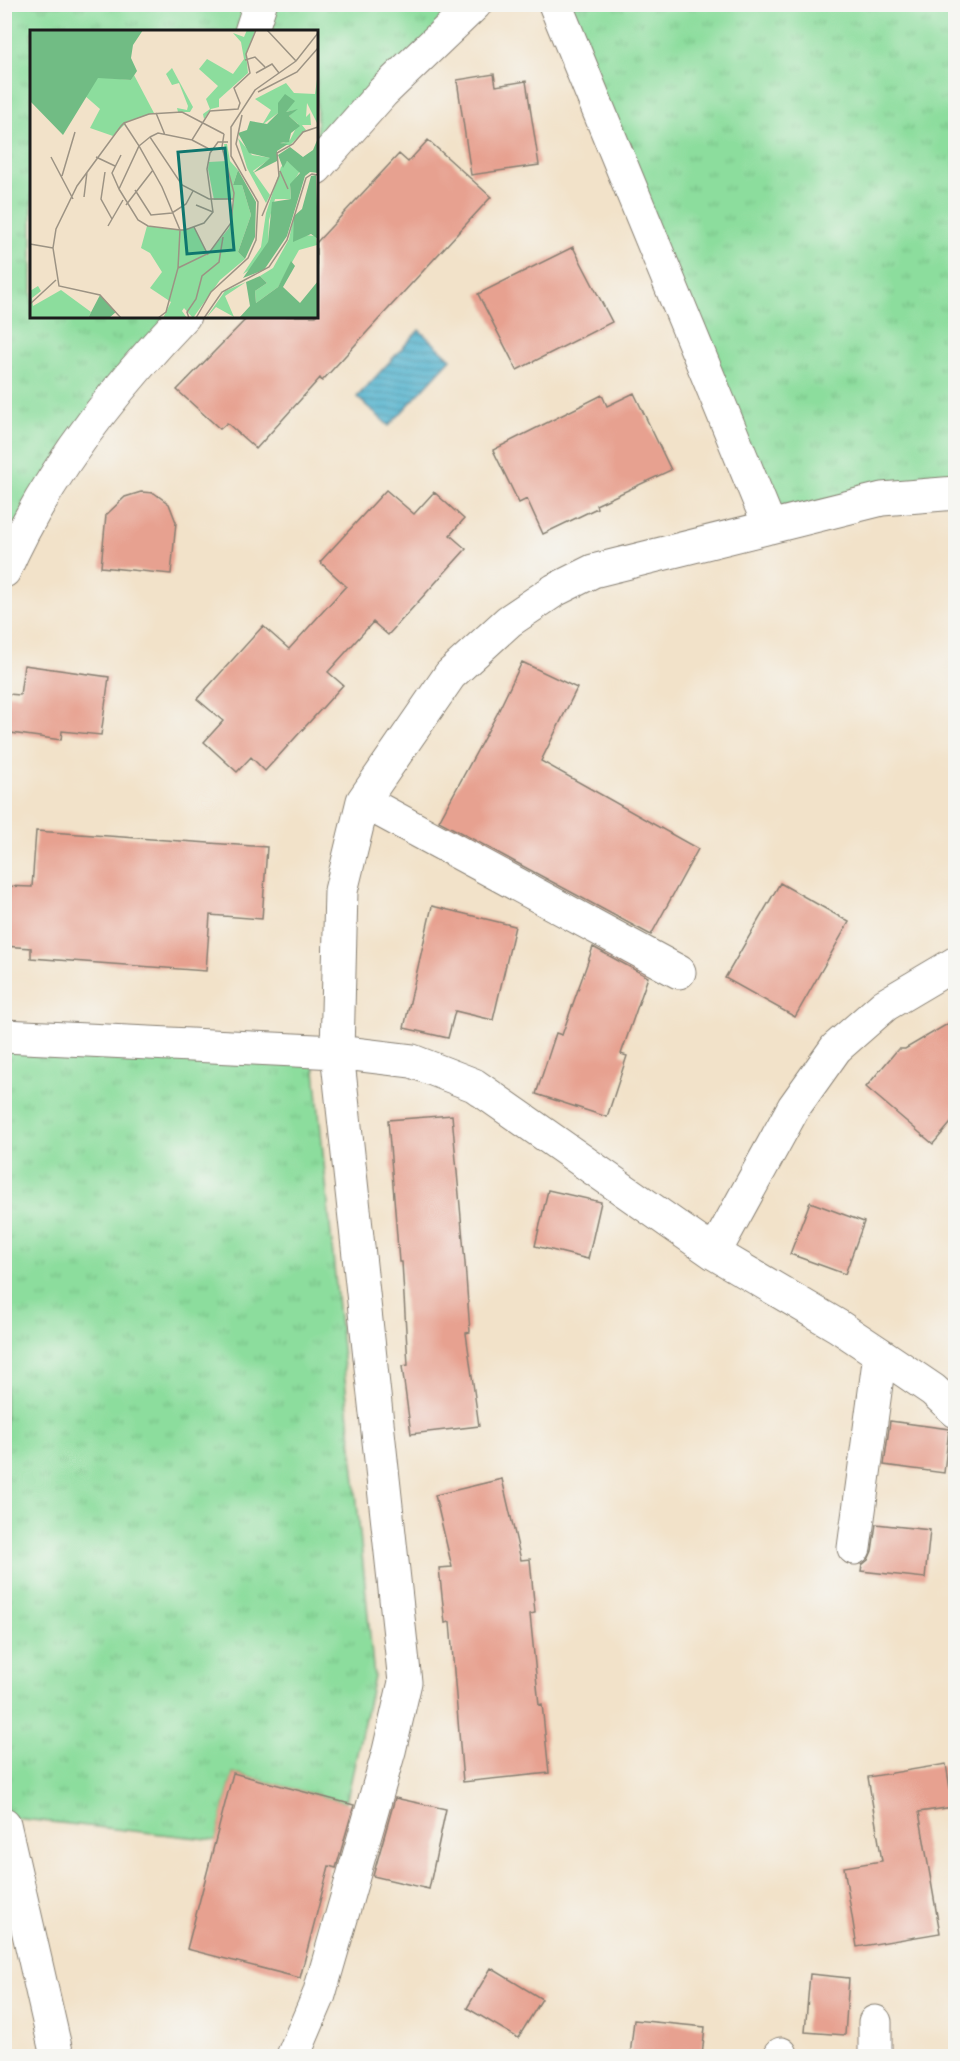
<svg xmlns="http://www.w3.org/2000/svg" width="960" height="2061" font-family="'Patrick Hand',sans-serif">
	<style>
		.grass { fill: url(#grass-tufts); stroke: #547c5c; stroke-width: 1.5 }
		.water { fill: url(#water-rules); stroke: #346674; stroke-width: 1.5 }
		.building { fill: #e7a190 }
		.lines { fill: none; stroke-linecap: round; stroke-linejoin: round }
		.minor-casing { stroke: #877f72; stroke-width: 35 }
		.minor { stroke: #fff; stroke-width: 33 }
		.inset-road { fill: none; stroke: #9c9384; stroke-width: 1.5 }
		.view { fill: #0f766e; fill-opacity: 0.15; stroke: #0f766e; stroke-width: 3 }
		.inset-edge { fill: none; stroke: #1c1c1c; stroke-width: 3 }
	</style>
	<defs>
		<pattern id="grass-tufts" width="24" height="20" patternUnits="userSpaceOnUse" patternTransform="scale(1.5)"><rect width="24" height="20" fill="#8cdd9d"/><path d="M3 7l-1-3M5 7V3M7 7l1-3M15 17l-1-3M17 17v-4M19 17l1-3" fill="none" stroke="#78bd87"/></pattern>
		<pattern id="water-rules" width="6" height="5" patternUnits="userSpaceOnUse" patternTransform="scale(1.5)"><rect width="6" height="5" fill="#4db0cc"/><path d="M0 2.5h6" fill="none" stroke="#3f8ea5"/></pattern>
	</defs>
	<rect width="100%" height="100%" fill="#f6f6f2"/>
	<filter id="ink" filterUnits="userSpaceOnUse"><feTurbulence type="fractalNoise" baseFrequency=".0167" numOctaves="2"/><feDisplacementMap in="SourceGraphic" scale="12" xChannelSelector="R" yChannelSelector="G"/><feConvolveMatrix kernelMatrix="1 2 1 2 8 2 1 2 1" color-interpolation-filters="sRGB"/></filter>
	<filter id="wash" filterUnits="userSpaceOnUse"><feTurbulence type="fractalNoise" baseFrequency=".008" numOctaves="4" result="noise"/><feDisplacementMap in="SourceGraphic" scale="24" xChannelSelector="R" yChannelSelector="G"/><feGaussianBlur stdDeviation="1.35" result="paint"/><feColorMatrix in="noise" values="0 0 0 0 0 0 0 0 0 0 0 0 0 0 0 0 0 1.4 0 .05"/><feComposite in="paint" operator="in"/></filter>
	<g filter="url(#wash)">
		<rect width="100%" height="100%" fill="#f2e2c9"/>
		<!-- grass -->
		<path class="grass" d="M 5,5 L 475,5 L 317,168 L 316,32 L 32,32 L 32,316 L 184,317 L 5,571 Z
			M 555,5 L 955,5 L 955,493 L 770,527 Z
			M 5,1036 L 313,1050 L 374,1677 L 346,1803 L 233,1773 L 216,1840 L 5,1817 Z"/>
		<!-- water -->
		<path class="water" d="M 419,330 L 451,359 L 389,426 L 357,397 Z"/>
		<g id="blocks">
			<!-- building -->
			<path class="building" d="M 494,74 L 496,86 L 526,81 L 539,165 L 471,175 L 457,80 Z
				M 428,140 L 491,197 L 322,381 L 320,378 L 256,449 L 227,423 L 220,429 L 177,390 L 249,316 L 316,316 L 316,243 L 399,154 L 408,162 Z
				M 573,247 L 612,322 L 517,370 L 478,294 Z
				M 634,393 L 671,470 L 596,505 L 597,508 L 543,534 L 527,499 L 519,503 L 493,450 L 602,395 L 607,406 Z
				M 386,490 L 414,514 L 434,492 L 464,519 L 450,535 L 466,549 L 388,635 L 373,622 L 328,672 L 343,685 L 265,771 L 251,757 L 237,772 L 204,742 L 223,721 L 197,699 L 263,626 L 289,649 L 346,586 L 320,562 Z
				M 141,492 L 154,493 L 169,504 L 176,522 L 171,574 L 101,567 L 106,515 L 125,497 Z
				M 522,662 L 577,688 L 541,761 L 698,849 L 651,935 L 439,821 L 497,714 Z
				M 24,665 L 109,677 L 101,735 L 62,731 L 61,740 L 4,732 L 8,694 L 20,695 Z
				M 36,831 L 267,847 L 262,919 L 210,915 L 206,971 L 31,958 L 31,948 L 4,946 L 4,886 L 32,887 Z
				M 780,883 L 849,922 L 795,1017 L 725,978 Z
				M 432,906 L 515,926 L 493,1020 L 455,1011 L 448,1038 L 404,1028 Z
				M 593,947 L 648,977 L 621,1054 L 627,1056 L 607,1117 L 536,1094 L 556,1033 L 562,1035 Z
				M 956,1019 L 956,1117 L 933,1144 L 866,1087 L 898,1049 L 905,1049 Z
				M 452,1115 L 465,1263 L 470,1332 L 466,1333 L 479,1426 L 411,1434 L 402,1366 L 408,1365 L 402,1262 L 399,1262 L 388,1120 Z
				M 548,1190 L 601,1202 L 588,1259 L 535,1246 Z
				M 810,1202 L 864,1222 L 845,1274 L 790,1254 Z
				M 890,1421 L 949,1429 L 944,1473 L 884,1465 Z
				M 502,1479 L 521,1560 L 530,1559 L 535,1613 L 530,1614 L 539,1705 L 542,1704 L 549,1773 L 463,1782 L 450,1622 L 445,1623 L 439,1568 L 452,1567 L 435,1495 Z
				M 876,1524 L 930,1530 L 925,1578 L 861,1571 L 862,1565 L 868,1560 L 872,1551 Z
				M 946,1764 L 953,1807 L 919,1812 L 940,1933 L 857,1947 L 844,1867 L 882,1861 L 868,1777 Z
				M 233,1773 L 354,1805 L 336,1868 L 329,1866 L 300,1978 L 187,1949 Z
				M 395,1798 L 446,1809 L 429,1889 L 373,1876 Z
				M 491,1968 L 542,1999 L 518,2038 L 467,2008 Z
				M 810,1974 L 849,1978 L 845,2035 L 805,2032 Z
				M 634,2020 L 705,2027 L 702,2056 L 630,2056 Z"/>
		</g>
	</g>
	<g filter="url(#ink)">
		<use href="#blocks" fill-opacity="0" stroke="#877f72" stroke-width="1.5"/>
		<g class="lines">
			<defs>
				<path id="minor" d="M 555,4 L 770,527
					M 251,32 L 260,4
					M 316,168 L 383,92 L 475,4
					M 4,571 C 46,476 113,390 184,316
					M 363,801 L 679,972
					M 4,1036 L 337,1052 L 412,1061 L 474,1085 L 714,1253 L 838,1326 L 880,1354 L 933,1390 L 956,1411
					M 714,1253 L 794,1107 L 836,1048 L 885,1005 L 956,963
					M 854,1548 L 880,1354
					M 4,1824 L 57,2056
					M 875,2022 L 875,2056
					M 293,2056 L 319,1995 L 389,1751 L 405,1682 L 337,1052 L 341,891 L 363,801 L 450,675 L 509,621 L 555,590 L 593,571 L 882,499 L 956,493
					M 780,2056 L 781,2054"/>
			</defs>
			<!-- minor casing -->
			<use href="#minor" class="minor-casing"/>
			<!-- minor -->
			<use href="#minor" class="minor"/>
		</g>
	</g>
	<!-- overview -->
	<g transform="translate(30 30)">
		<rect width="288" height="288" fill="#f2e2c9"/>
		<path d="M 217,0 L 225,1 L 216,24 L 218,43 L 189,69 L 189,77 L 181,79 L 174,89 L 173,84 L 180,79 L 176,69 L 188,56 L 169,39 L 177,29 L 203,44 L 214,29 L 211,12 L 203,3 L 214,7 ZM 142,38 L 163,77 L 160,82 L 148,82 L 147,78 L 157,80 L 158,76 L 149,53 L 142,55 L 136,44 ZM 288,42 L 288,95 L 277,73 L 276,87 L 280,83 L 281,95 L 272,95 L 276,100 L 260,115 L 249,115 L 260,110 L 268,94 L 259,86 L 265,80 L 256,82 L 248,73 L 248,83 L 232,95 L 241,80 L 225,69 L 256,53 L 264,63 L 285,64 ZM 104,45 L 124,83 L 98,91 L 83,106 L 60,98 L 70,79 L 54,65 L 68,47 L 101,50 ZM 208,108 L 222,125 L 241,128 L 223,141 L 240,165 L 236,173 L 217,138 ZM 194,114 L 197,114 L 200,131 L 208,140 L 203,155 L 212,155 L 221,185 L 208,222 L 215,229 L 190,250 L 163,288 L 154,278 L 152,281 L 157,288 L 133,288 L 141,272 L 120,258 L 132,242 L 120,223 L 111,218 L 117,196 L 150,200 L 164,197 L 178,224 L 199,198 L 204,169 L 184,170 L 178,139 L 179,132 L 197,131 ZM 257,131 L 270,141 L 260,157 L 261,169 L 245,169 L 239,190 L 238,213 L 222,238 L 213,244 L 231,217 L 236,183 L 251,137 ZM 264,186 L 274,205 L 286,206 L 287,215 L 269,220 L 248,257 L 226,273 L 225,261 L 237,253 L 230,246 L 243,238 L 259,209 ZM 216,252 L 195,266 L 204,287 L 186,277 L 176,288 L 195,261 ZM 8,256 L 11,261 L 2,268 L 3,276 L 31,260 L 61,282 L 58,288 L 0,288 L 0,261 Z" fill="#8cdd9d"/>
		<path d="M 0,0 L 113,0 L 103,15 L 101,28 L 107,41 L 101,50 L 68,48 L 33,105 L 0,71 ZM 255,64 L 265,71 L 256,82 L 268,79 L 259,86 L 270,96 L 261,103 L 259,112 L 250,113 L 258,114 L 247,121 L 247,131 L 223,143 L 240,128 L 219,123 L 208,103 L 217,100 L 220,91 L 237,94 L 248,83 L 248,73 ZM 288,108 L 288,143 L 280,142 L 275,146 L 257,206 L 234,240 L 213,248 L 238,212 L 242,172 L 261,169 L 260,154 L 270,143 L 257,131 L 253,138 L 248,125 L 260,117 L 273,127 L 283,120 ZM 208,140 L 226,172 L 225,207 L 215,229 L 208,222 L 221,185 L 212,155 L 203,155 ZM 286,145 L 288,209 L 281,204 L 263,212 L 264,186 L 272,179 L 281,146 ZM 261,231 L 265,236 L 253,257 L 270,273 L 288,251 L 288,288 L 209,288 L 220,276 L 216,252 L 230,246 L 237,253 L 225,261 L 226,273 L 248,257 ZM 70,265 L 86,282 L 79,288 L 58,288 Z" fill="#71bc84"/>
		<path class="inset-road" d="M 237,0 L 266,31M 215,30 L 225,27 L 235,37M 226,43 L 242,34 L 249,43M 228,62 L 267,42 L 288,18M 126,83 L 135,105M 212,85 L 206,114 L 216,141M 94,93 L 119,84 L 152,82 L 194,104M 120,107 L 128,103 L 162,110 L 180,81 L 208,79 L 210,73 L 204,58 L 220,43 L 216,24 L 226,0M 162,110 L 181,120M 91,125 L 82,143 L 89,159 L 109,116 L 132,157 L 150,200 L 155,200 L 174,193 L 183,182 L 177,139 L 180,123 L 188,112 L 198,112M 21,127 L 43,169M 66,127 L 85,136M 250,141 L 258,159M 75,142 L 71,169 L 82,189M 32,146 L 45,102M 89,159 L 108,190 L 118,196 L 150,200 L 148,238 L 136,282 L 128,288M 105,160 L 121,185 L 142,183 L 156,174 L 163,161M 54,167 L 57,142M 96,175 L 123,140M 166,175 L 183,182M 232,186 L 249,146 L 247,123 L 263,114 L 273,102 L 288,97M 78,196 L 93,170M 164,197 L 178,225M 0,214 L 23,218M 148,238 L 179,223 L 201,193 L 204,163 L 192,117 L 194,104M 0,274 L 26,250M 91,288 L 70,265 L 29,256 L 23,218 L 26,199 L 47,156 L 91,96 L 94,93 L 109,116 L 120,107 L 152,155 L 179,169 L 204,169M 159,288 L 157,282 L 166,269 L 172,246 L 189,232 L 193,207M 166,288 L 181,262 L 218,228 L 226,210 L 228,172 L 201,126 L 201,97 L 225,60 L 266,31 L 288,3M 174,288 L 192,262 L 239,237 L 257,210 L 276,148 L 282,144 L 288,145"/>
		<path class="view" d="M 195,118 L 204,220 L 157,224 L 148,122 Z"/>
		<rect width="288" height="288" class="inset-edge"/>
	</g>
	<!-- margin -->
	<rect width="960" height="2061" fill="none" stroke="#f6f6f2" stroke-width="24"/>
</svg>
